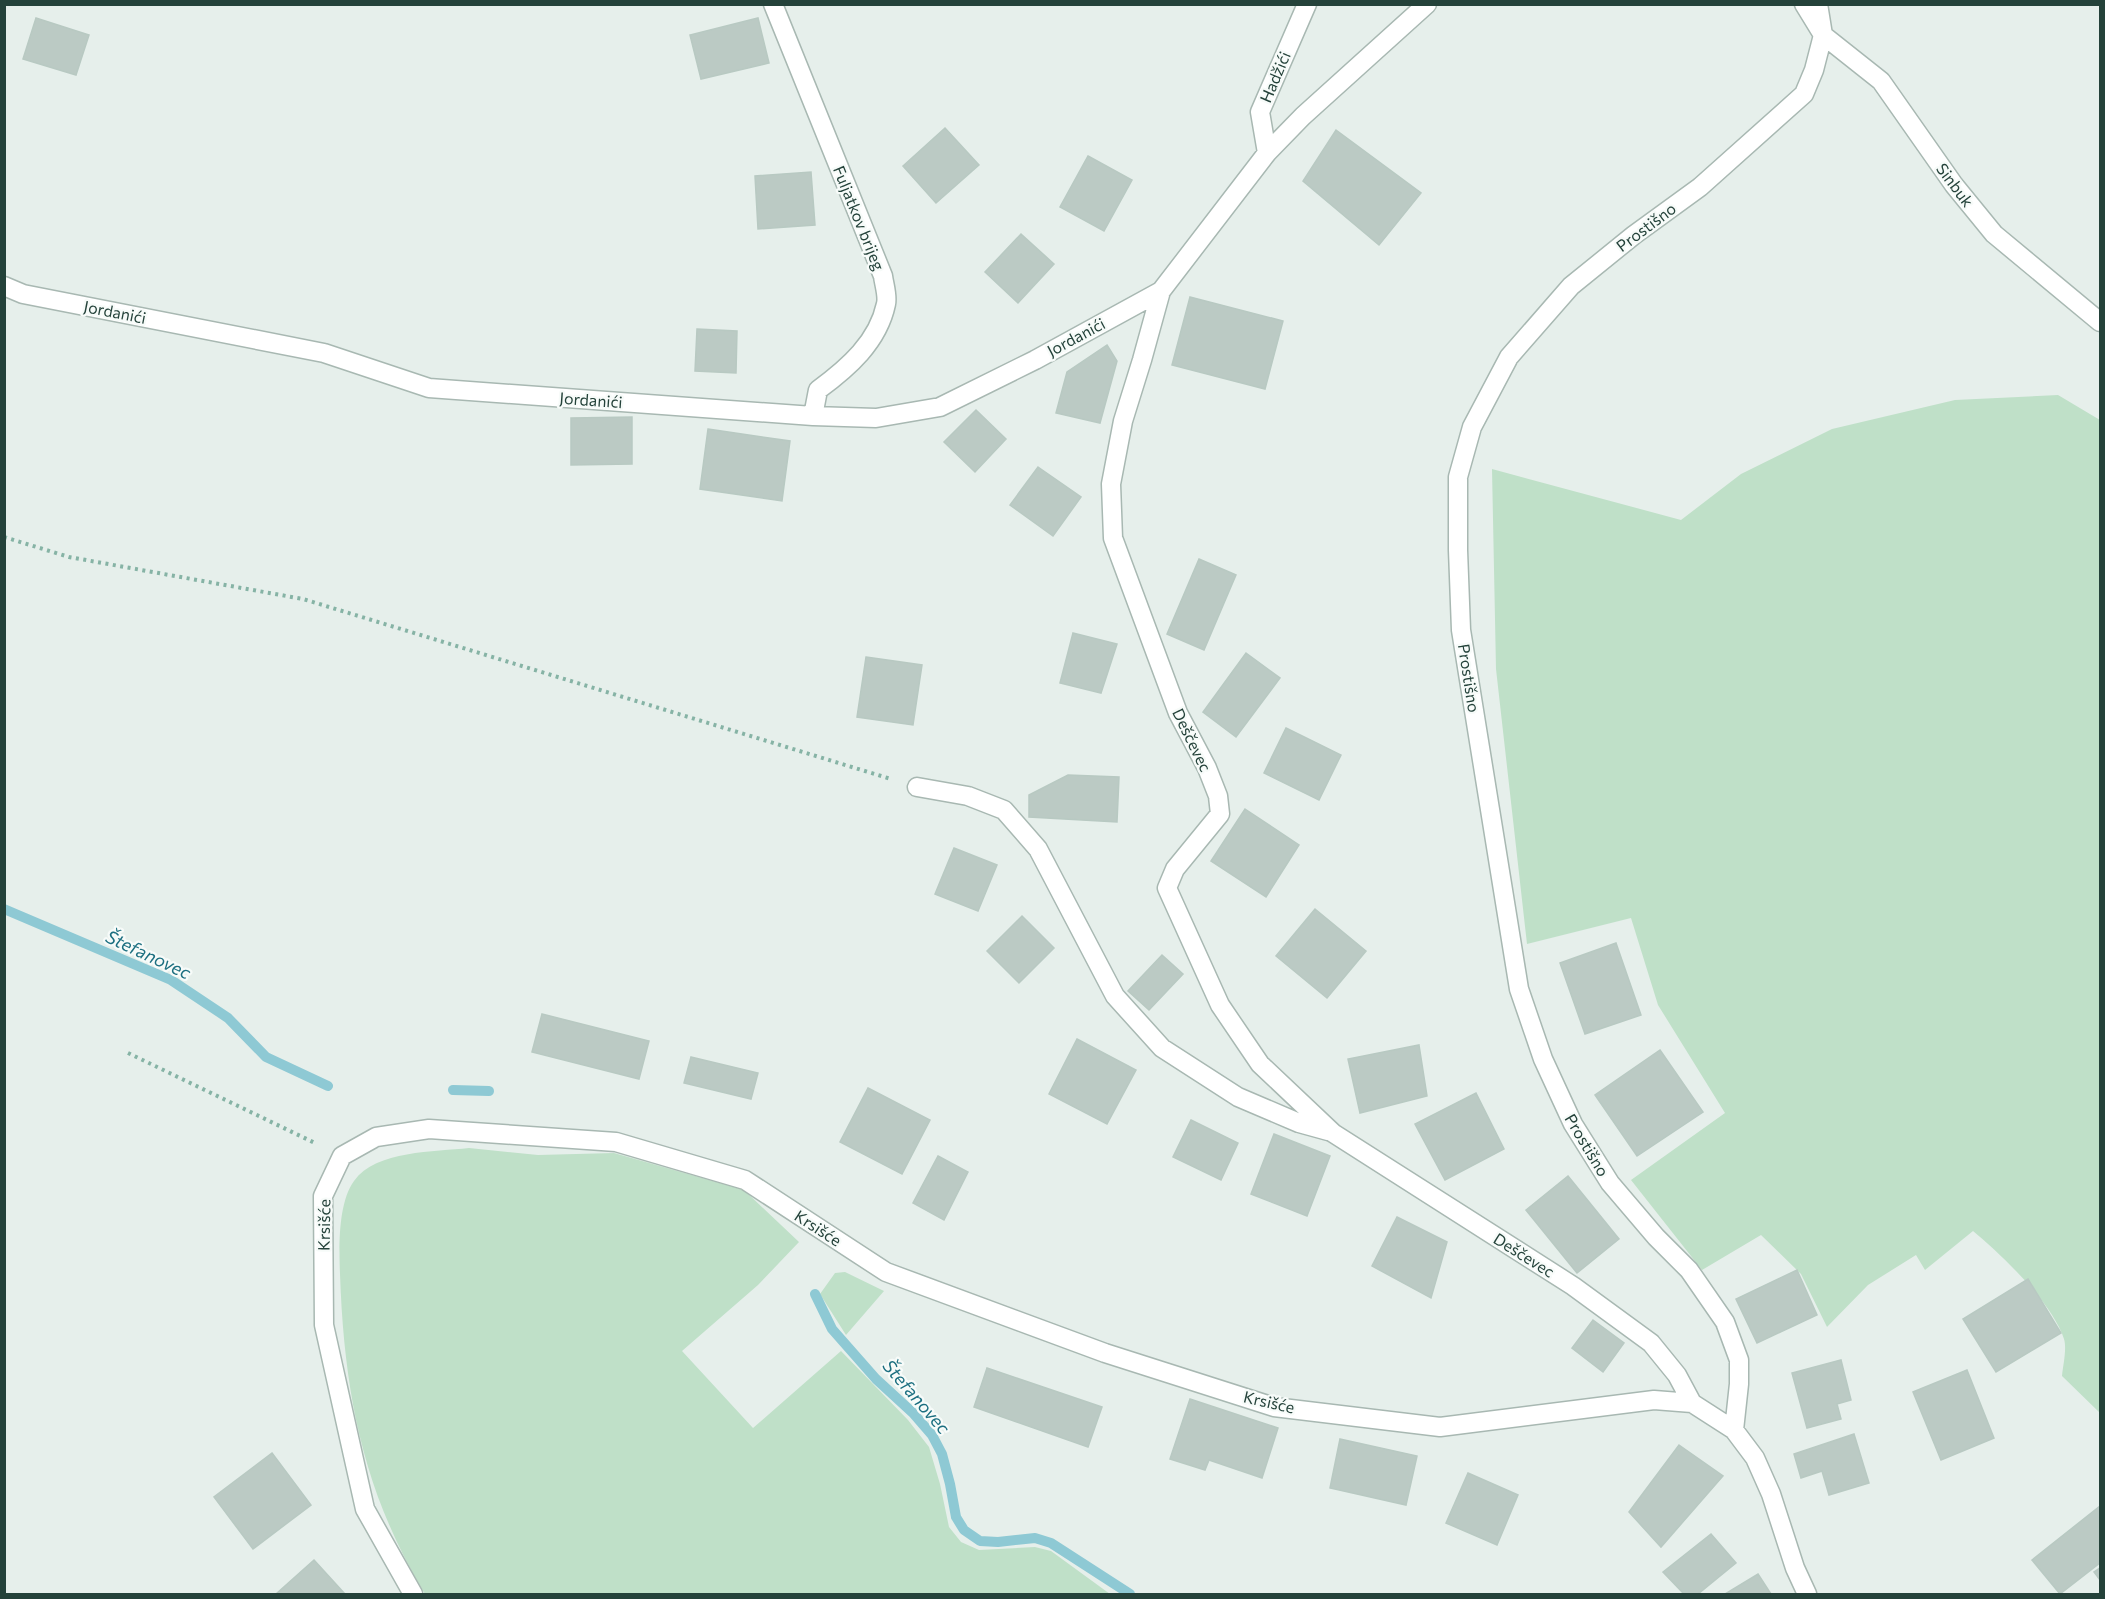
<svg xmlns="http://www.w3.org/2000/svg" width="2105" height="1599" font-family="Commissioner,sans-serif">
	<style>
		.green { fill: #bfe0c8 }
		.lines { fill: none; stroke-linecap: round; stroke-linejoin: round }
		.stream { stroke: #8ec9d4; stroke-width: 10 }
		.building { fill: #bbcac4; stroke: #b8c9c2; stroke-width: 1.5 }
		.minor-casing { stroke: #a8b8b2; stroke-width: 21 }
		.path { stroke: #86b3a5; stroke-width: 4; stroke-dasharray: 3 4.5; stroke-linecap: butt }
		.minor { stroke: #fff; stroke-width: 18 }
		.labels { text-anchor: middle; stroke-width: 4.5; stroke-linejoin: round; paint-order: stroke }
		.street-label { font-size: 16px; fill: #24423a; stroke: #f7fbf9 }
		.water-label { font-size: 18px; font-style: italic; fill: #1c6f80; stroke: #f7fbf9 }
	</style>
	<rect width="100%" height="100%" fill="#e6efeb"/>
	<!-- green -->
	<path class="green" d="M 2058,395 L 2100,420 L 2100,1413 L 2062,1376 C 2063,1365 2067,1349 2064,1339 C 2053,1304 2001,1254 1973,1231 L 1925,1270 L 1916,1255 L 1868,1285 L 1827,1327 L 1801,1274 L 1761,1235 L 1702,1270 L 1631,1180 L 1725,1113 L 1658,1005 L 1631,918 L 1527,944 L 1496,669 L 1492,469 L 1681,520 L 1741,474 L 1832,429 L 1955,400 Z
		M 469,1148 L 538,1155 L 614,1153 L 702,1178 L 744,1190 L 799,1242 L 758,1285 L 682,1351 L 753,1428 L 841,1351 L 908,1420 L 929,1447 L 940,1484 L 949,1527 L 961,1542 L 979,1550 L 1035,1547 L 1051,1551 L 1110,1594 L 425,1594 C 363,1492 344,1392 340,1274 C 339,1247 338,1203 354,1181 C 376,1150 435,1152 469,1148 Z
		M 845,1272 L 884,1291 L 846,1335 L 820,1294 L 835,1273 Z"/>
	<g class="lines">
		<!-- stream -->
		<path class="stream" d="M 4,909 L 171,980 L 228,1018 L 266,1057 L 328,1086
			M 453,1090 L 489,1091
			M 815,1294 L 832,1329 L 876,1379 L 913,1413 L 932,1435 L 942,1454 L 950,1484 L 956,1517 L 964,1530 L 980,1541 L 998,1542 L 1035,1538 L 1051,1543 L 1130,1594"/>
	</g>
	<!-- building -->
	<path class="building" d="M 36,18 L 89,35 L 76,75 L 23,59 Z
		M 758,18 L 769,63 L 701,79 L 690,35 Z
		M 945,128 L 979,165 L 936,203 L 903,166 Z
		M 1336,130 L 1421,193 L 1379,245 L 1303,181 Z
		M 1088,156 L 1132,180 L 1104,231 L 1060,207 Z
		M 811,172 L 815,225 L 758,229 L 755,176 Z
		M 1021,234 L 1054,264 L 1018,303 L 985,272 Z
		M 1190,297 L 1283,321 L 1265,389 L 1172,365 Z
		M 697,329 L 737,331 L 736,373 L 695,371 Z
		M 1107,345 L 1117,361 L 1100,423 L 1056,413 L 1067,372 Z
		M 976,410 L 1006,439 L 975,472 L 944,442 Z
		M 632,417 L 632,464 L 571,465 L 571,418 Z
		M 708,429 L 790,441 L 782,501 L 700,489 Z
		M 1038,467 L 1081,497 L 1053,536 L 1010,505 Z
		M 1199,559 L 1236,575 L 1204,650 L 1167,634 Z
		M 1073,633 L 1117,644 L 1101,693 L 1060,683 Z
		M 1246,653 L 1280,678 L 1236,737 L 1203,712 Z
		M 866,657 L 922,665 L 913,725 L 857,717 Z
		M 1286,728 L 1341,755 L 1319,800 L 1264,773 Z
		M 1068,775 L 1119,777 L 1117,822 L 1029,817 L 1029,795 Z
		M 1245,809 L 1299,845 L 1266,897 L 1211,861 Z
		M 954,848 L 997,865 L 978,911 L 935,894 Z
		M 1315,909 L 1366,951 L 1327,998 L 1276,956 Z
		M 1022,916 L 1054,948 L 1019,983 L 987,951 Z
		M 1616,943 L 1641,1015 L 1585,1034 L 1560,963 Z
		M 1162,955 L 1183,974 L 1149,1010 L 1128,991 Z
		M 542,1014 L 649,1041 L 639,1079 L 532,1052 Z
		M 1077,1039 L 1136,1070 L 1107,1124 L 1049,1094 Z
		M 1419,1045 L 1427,1096 L 1360,1113 L 1348,1059 Z
		M 1660,1050 L 1703,1112 L 1637,1156 L 1595,1095 Z
		M 691,1057 L 758,1073 L 751,1099 L 684,1083 Z
		M 868,1088 L 930,1120 L 902,1174 L 840,1142 Z
		M 1476,1093 L 1504,1149 L 1445,1180 L 1415,1124 Z
		M 1191,1120 L 1238,1143 L 1221,1180 L 1173,1157 Z
		M 1274,1134 L 1330,1156 L 1307,1216 L 1251,1194 Z
		M 938,1156 L 968,1172 L 944,1220 L 913,1203 Z
		M 1568,1176 L 1619,1239 L 1577,1273 L 1526,1210 Z
		M 1397,1217 L 1447,1242 L 1431,1298 L 1372,1266 Z
		M 1797,1270 L 1817,1315 L 1757,1343 L 1736,1299 Z
		M 2028,1279 L 2061,1333 L 1996,1372 L 1963,1319 Z
		M 1593,1320 L 1624,1343 L 1603,1372 L 1572,1348 Z
		M 1841,1360 L 1851,1400 L 1837,1404 L 1841,1419 L 1807,1428 L 1792,1373 Z
		M 987,1368 L 1102,1407 L 1088,1447 L 974,1407 Z
		M 1967,1370 L 1994,1438 L 1941,1460 L 1913,1392 Z
		M 1190,1399 L 1278,1428 L 1262,1478 L 1209,1460 L 1205,1470 L 1170,1459 Z
		M 1854,1434 L 1869,1483 L 1829,1495 L 1822,1471 L 1801,1478 L 1794,1454 Z
		M 1340,1439 L 1417,1456 L 1406,1505 L 1330,1488 Z
		M 1679,1445 L 1723,1476 L 1661,1547 L 1629,1512 Z
		M 272,1453 L 311,1505 L 253,1549 L 214,1497 Z
		M 1468,1473 L 1518,1495 L 1497,1545 L 1446,1523 Z
		M 2100,1506 L 2100,1563 L 2060,1594 L 2032,1560 Z
		M 1711,1534 L 1736,1563 L 1698,1594 L 1684,1594 L 1663,1572 Z
		M 314,1560 L 345,1594 L 276,1594 Z
		M 2100,1568 L 2100,1580 L 2094,1572 Z
		M 1758,1574 L 1771,1594 L 1725,1594 Z"/>
	<g class="lines">
		<defs>
			<path id="minor" d="M 773,4 L 883,276 C 884,284 888,296 886,304 C 878,342 848,368 818,390 L 813,416
				M 1427,4 L 1303,116 L 1267,153 L 1161,291 L 1142,360 L 1123,421 L 1111,484 L 1113,538 L 1178,713 L 1207,768 L 1218,796 L 1220,814 L 1175,869 L 1167,888 L 1220,1005 L 1260,1064 L 1333,1133 L 1573,1286 L 1651,1343 L 1677,1375 L 1692,1403
				M 1804,4 L 1823,35 L 1881,81 L 1954,185 L 1994,234 L 2100,322
				M 1267,153 L 1260,112 L 1307,4
				M 4,286 L 23,294 L 324,353 L 429,388 L 813,416 L 876,418 L 940,407 L 1035,360 L 1161,291
				M 917,787 L 968,796 L 1004,810 L 1038,849 L 1115,996 L 1162,1048 L 1238,1097 L 1299,1123 L 1328,1131
				M 1734,1430 L 1739,1384 L 1739,1360 L 1725,1322 L 1689,1270 L 1656,1237 L 1610,1183 L 1573,1124 L 1543,1059 L 1519,989 L 1461,630 L 1458,550 L 1458,477 L 1472,427 L 1509,357 L 1571,286 L 1634,235 L 1700,187 L 1804,94 L 1814,70 L 1823,35 L 1818,4
				M 413,1594 L 365,1509 L 324,1325 L 323,1196 L 342,1156 L 376,1137 L 429,1129 L 616,1142 L 745,1180 L 886,1272 L 1105,1353 L 1274,1407 L 1440,1427 L 1654,1400 L 1692,1403 L 1734,1430 L 1755,1458 L 1771,1494 L 1795,1568 L 1807,1594"/>
		</defs>
		<!-- minor casing -->
		<use href="#minor" class="minor-casing"/>
		<!-- path -->
		<path class="path" d="M 4,537 L 69,557 L 303,599 L 891,779
			M 128,1053 L 317,1144"/>
		<!-- minor -->
		<use href="#minor" class="minor"/>
	</g>
	<g class="labels">
		<!-- street labels -->
		<g class="street-label">
			<text transform="translate(1275 77) rotate(-67)" y="6">Hadžići</text>
			<text transform="translate(1955 185) rotate(53)" y="6">Sinbuk</text>
			<text transform="translate(859 218) rotate(68)" y="6">Fuljatkov brijeg</text>
			<text transform="translate(1646 227) rotate(-37)" y="6">Prostišno</text>
			<text transform="translate(115 312) rotate(11)" y="6">Jordanići</text>
			<text transform="translate(1076 337) rotate(-28)" y="6">Jordanići</text>
			<text transform="translate(591 400) rotate(4)" y="6">Jordanići</text>
			<text transform="translate(1469 678) rotate(81)" y="6">Prostišno</text>
			<text transform="translate(1192 740) rotate(64)" y="6">Deščevec</text>
			<text transform="translate(1587 1145) rotate(59)" y="6">Prostišno</text>
			<text transform="translate(324 1225) rotate(-89)" y="6">Krsišće</text>
			<text transform="translate(818 1228) rotate(33)" y="6">Krsišće</text>
			<text transform="translate(1524 1255) rotate(32)" y="6">Deščevec</text>
			<text transform="translate(1269 1402) rotate(13)" y="6">Krsišće</text>
		</g>
		<!-- water labels -->
		<g class="water-label">
			<text transform="translate(148 955) rotate(25)" y="6">Štefanovec</text>
			<text transform="translate(916 1397) rotate(49)" y="6">Štefanovec</text>
		</g>
	</g>
	<!-- border -->
	<rect width="2105" height="1599" fill="none" stroke="#24423a" stroke-width="12"/>
</svg>
